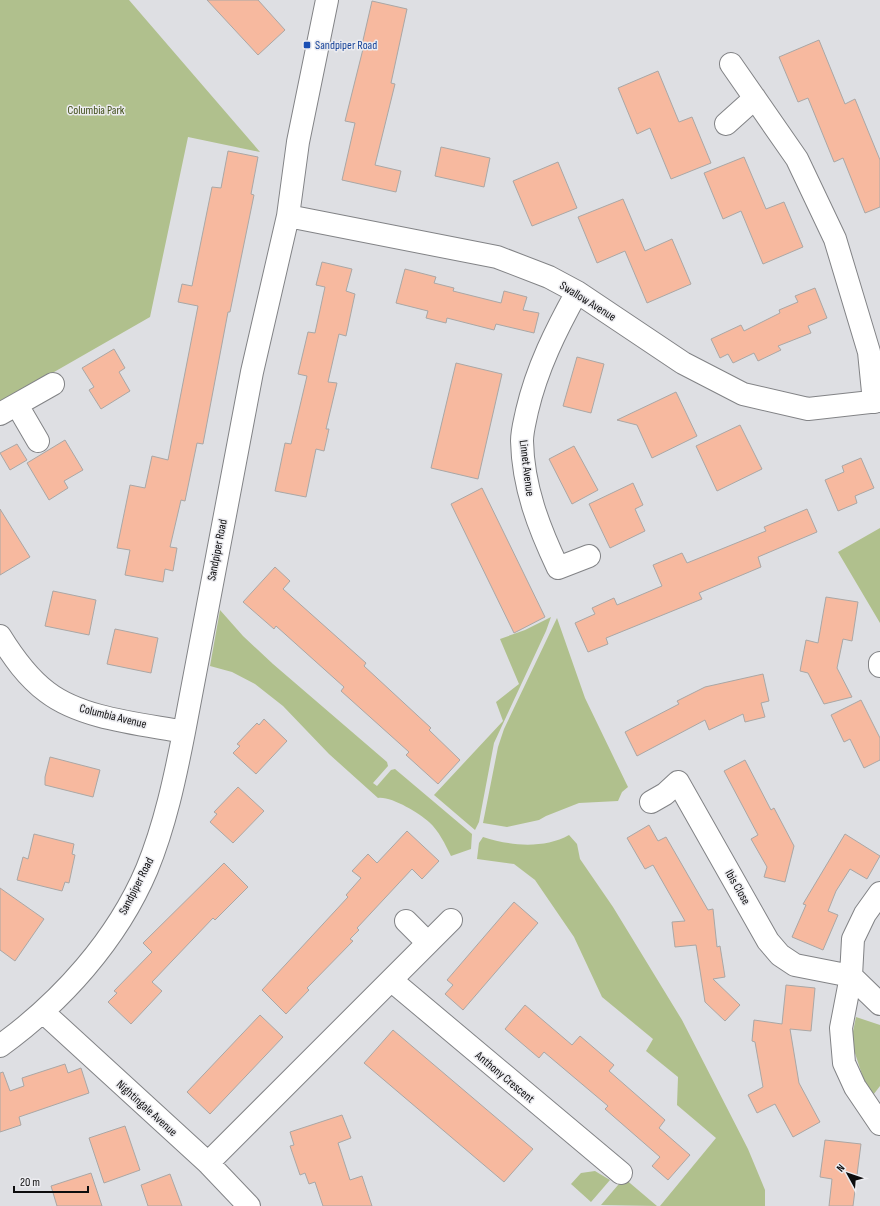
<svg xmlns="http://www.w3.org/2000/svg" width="880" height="1206" font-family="'Sofia Sans Condensed',sans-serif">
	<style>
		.green { fill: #b0c08d }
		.building { fill: #f7b99f; stroke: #aaa7a5 }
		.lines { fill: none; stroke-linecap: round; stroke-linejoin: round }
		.minor-casing { stroke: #828386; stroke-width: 24 }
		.minor { stroke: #fff; stroke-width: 22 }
		.transit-dot { fill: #1a4fb4; stroke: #ececf0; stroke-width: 1.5 }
		.labels { text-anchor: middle; stroke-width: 3; stroke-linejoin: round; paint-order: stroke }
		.transit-label { font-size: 12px; fill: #164399; stroke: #ececf0; text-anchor: start }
		.park-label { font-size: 12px; fill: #404e19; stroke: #ececf0 }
		.street-label { font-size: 12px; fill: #0d0d0e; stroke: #ececf0 }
	</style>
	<rect width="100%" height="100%" fill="#dedfe3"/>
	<!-- green -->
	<path class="green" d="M 0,0 L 129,0 L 260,152 L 188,137 L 150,317 L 0,403 Z
		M 880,528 L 880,623 L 838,552 Z
		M 220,610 L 243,636 L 273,664 L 387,762 L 388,766 L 373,783 L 377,786 L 391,770 L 395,769 L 472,834 L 471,849 L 451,856 C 445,844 439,831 429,822 C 419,813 391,796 378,798 L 329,754 L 283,706 L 255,684 L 232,672 L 210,666 Z
		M 551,617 L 546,631 L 494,743 L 479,822 L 475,830 L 434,795 L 503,721 L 496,702 L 519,684 L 500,639 L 525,630 Z
		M 557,618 L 585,698 L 628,787 L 622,792 L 618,801 L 579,803 L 546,816 L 539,820 L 507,827 L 483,823 L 498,747 L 504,729 Z
		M 569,835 L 577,844 L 580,859 L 613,907 L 682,1020 L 748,1149 L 765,1190 L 765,1206 L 660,1206 L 716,1138 L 677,1105 L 678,1077 L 646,1051 L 653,1039 L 602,997 L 574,937 L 535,880 L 514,864 L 477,859 L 479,843 L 483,837 C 510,846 544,849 569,835 Z
		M 856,1017 L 880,1025 L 880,1086 L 870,1099 L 851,1041 Z
		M 595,1171 L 610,1180 L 591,1202 L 571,1184 L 581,1173 Z
		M 624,1178 L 657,1206 L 601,1205 Z"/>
	<!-- building -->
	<path class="building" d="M 207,0 L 258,0 L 285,30 L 258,55 Z
		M 372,1 L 407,9 L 391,83 L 395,84 L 375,165 L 401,171 L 396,192 L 342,180 L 355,123 L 345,121 L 363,49 L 361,49 Z
		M 819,40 L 845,104 L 855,99 L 880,160 L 880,207 L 865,213 L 843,158 L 834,162 L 808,98 L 798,102 L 779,57 Z
		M 658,71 L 679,122 L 692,117 L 711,163 L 671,179 L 650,128 L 637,134 L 618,88 Z
		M 441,147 L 490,158 L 484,187 L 435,176 Z
		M 228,151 L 258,157 L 251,194 L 254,195 L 230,312 L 228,312 L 203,444 L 197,443 L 185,501 L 181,500 L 170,547 L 177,548 L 173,571 L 165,569 L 163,582 L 125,575 L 130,550 L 117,548 L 130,485 L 145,488 L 152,456 L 168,460 L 198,306 L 178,302 L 182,284 L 192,286 L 212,187 L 221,188 Z
		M 744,157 L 766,209 L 784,202 L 803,247 L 763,264 L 741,211 L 723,219 L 704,173 Z
		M 558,162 L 577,208 L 532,226 L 513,181 Z
		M 623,199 L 645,251 L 672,239 L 691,284 L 647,303 L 625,251 L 597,263 L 578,217 Z
		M 322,262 L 352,269 L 346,291 L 355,294 L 346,336 L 339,334 L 328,382 L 337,383 L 326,429 L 329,429 L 324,451 L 316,449 L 306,497 L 275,491 L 285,443 L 291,444 L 307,376 L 298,374 L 308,332 L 315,333 L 325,287 L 316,285 Z
		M 405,269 L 436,277 L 434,283 L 454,288 L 453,291 L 501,303 L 504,291 L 527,297 L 523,310 L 539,313 L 534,333 L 496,324 L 494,330 L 447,318 L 446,323 L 426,318 L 428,311 L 396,303 Z
		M 815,288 L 827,318 L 808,326 L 811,333 L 778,346 L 781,350 L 758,361 L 754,353 L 733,363 L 728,354 L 720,358 L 711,339 L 741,325 L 744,331 L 780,313 L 779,310 L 798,302 L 795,296 Z
		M 114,349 L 125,368 L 119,372 L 130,391 L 101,409 L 89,390 L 94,387 L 82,368 Z
		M 577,357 L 604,364 L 591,413 L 563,406 Z
		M 456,363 L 502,374 L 478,479 L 431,468 Z
		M 676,392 L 697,436 L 652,458 L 637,425 L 617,420 Z
		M 740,425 L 762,469 L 717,491 L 696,446 Z
		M 65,440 L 83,470 L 64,481 L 68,488 L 49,500 L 27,463 Z
		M 17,444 L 27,460 L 10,470 L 0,453 Z
		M 574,446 L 598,490 L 572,504 L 549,459 Z
		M 861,458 L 874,488 L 855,496 L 857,503 L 838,511 L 825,480 L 844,472 L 842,466 Z
		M 633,483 L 643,505 L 635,509 L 645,531 L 610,548 L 589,504 Z
		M 482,488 L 545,617 L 514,633 L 451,504 Z
		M 0,509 L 30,557 L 0,575 Z
		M 807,509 L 817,532 L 758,557 L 761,567 L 699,593 L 702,599 L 606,638 L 608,644 L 588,652 L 575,623 L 595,614 L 592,608 L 614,598 L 617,605 L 662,586 L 653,565 L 682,553 L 687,563 L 766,531 L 764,527 Z
		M 275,567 L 290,581 L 283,589 L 366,663 L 364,666 L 431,728 L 429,730 L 460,760 L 438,784 L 406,755 L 409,752 L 341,691 L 344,687 L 276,626 L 274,629 L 243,602 Z
		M 53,591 L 96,600 L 89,635 L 45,626 Z
		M 826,597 L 858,602 L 852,641 L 843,639 L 837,668 L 852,697 L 824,704 L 808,673 L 800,671 L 806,640 L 818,643 Z
		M 115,629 L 158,638 L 151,673 L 107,664 Z
		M 763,674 L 769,701 L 761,703 L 765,717 L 745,722 L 743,714 L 709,730 L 705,720 L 637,756 L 625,732 L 679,704 L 677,701 L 705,687 Z
		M 861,700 L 880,738 L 880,760 L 864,768 L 850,739 L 844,742 L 831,715 Z
		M 264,719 L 287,741 L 256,774 L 233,753 L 240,746 L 237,744 L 257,723 L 259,725 Z
		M 50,757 L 100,770 L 93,797 L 45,785 L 45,777 Z
		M 745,760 L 771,810 L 774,808 L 794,846 L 785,882 L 764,877 L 767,867 L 751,839 L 758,835 L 724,771 Z
		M 238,787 L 264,811 L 233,843 L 210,822 L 217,814 L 214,812 Z
		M 649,825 L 658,841 L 666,837 L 708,910 L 713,909 L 717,947 L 720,946 L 725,977 L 713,979 L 740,1005 L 725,1021 L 705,1002 L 696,945 L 675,947 L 672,922 L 685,921 L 653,865 L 645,869 L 627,838 Z
		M 407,831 L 439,861 L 422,879 L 412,869 L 357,928 L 359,930 L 350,939 L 353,941 L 307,988 L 309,990 L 286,1014 L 262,990 L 348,897 L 346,895 L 361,878 L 352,871 L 368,854 L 377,863 Z
		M 34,834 L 74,844 L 72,854 L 75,855 L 69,883 L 65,882 L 62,891 L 17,880 L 23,857 L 28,859 Z
		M 845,834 L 880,856 L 867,879 L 850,869 L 836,891 L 828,911 L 838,915 L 823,950 L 792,937 L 806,905 L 803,904 Z
		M 224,863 L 248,887 L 215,920 L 213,918 L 152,982 L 162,991 L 131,1024 L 108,1002 L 117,993 L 114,991 L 152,952 L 143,943 Z
		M 0,888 L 44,919 L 15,961 L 0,950 Z
		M 514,902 L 538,923 L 463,1010 L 445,994 L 453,985 L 447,980 Z
		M 786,985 L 815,988 L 811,1031 L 790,1029 L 799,1083 L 820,1122 L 793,1137 L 775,1104 L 757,1113 L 748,1095 L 763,1087 L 755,1042 L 752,1041 L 754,1020 L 782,1024 Z
		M 525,1005 L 572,1045 L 580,1036 L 614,1065 L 609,1071 L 665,1120 L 659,1128 L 690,1155 L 668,1180 L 652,1166 L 660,1157 L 605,1109 L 608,1106 L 544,1052 L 539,1058 L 505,1029 Z
		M 260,1015 L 283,1037 L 210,1114 L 187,1092 Z
		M 393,1030 L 533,1149 L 504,1182 L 364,1063 Z
		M 65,1064 L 68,1073 L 81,1068 L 89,1093 L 19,1117 L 21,1125 L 0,1132 L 0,1073 L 3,1072 L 10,1091 L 24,1086 L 22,1078 Z
		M 342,1115 L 351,1138 L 338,1143 L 350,1180 L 362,1176 L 372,1206 L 323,1206 L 315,1182 L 309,1184 L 305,1173 L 300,1175 L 290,1146 L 294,1145 L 290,1132 Z
		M 125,1126 L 140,1170 L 104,1183 L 89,1138 Z
		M 825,1140 L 861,1144 L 853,1206 L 829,1206 L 832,1179 L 820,1177 Z
		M 91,1173 L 102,1206 L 57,1206 L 51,1186 Z
		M 170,1174 L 182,1206 L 148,1206 L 141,1185 Z"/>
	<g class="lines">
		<defs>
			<path id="minor" d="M 731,64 L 797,159 L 835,239 L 869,352 L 874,402
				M 726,124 L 755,98
				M 288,216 L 497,257 L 549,277 L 577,292 L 683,363 L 743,394 L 808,409 L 880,401
				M 577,292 C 556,330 537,368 527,411 C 525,421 522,431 522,441 C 523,487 539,528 558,568 L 589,556
				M 17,405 L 38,441
				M 0,414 L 53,384
				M 0,636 C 13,657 27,677 47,692 C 82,719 142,724 184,732
				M 880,663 L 880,666
				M 651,802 L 665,794 L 678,782 L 768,941 L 780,955 L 795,965 L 851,976
				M 880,893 L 865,914 L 853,939 L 851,976 L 841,1028 L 844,1063 L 855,1087 L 880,1124
				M 406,921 L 428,943
				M 851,976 L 880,1004
				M 391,980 L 621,1173
				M 43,1012 L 208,1163 L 249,1206
				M 0,1046 C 61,1002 117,940 147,869 C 165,825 175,778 184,732 L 252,372 L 288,216 L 298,142 L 327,0
				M 208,1163 L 451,920"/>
		</defs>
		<!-- minor casing -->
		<use href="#minor" class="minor-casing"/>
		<!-- minor -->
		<use href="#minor" class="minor"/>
	</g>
	<!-- markers -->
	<rect class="transit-dot" x="303" y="41" width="8" height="8" rx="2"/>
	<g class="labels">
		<!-- transit labels -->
		<g class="transit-label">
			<text x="315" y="49">Sandpiper Road</text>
		</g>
		<!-- park labels -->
		<g class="park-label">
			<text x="96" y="114">Columbia Park</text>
		</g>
		<!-- street labels -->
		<g class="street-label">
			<text transform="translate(588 301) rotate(32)" y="4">Swallow Avenue</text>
			<text transform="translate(527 468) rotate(83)" y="4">Linnet Avenue</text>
			<text transform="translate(217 550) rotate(-79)" y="4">Sandpiper Road</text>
			<text transform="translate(113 716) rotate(14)" y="4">Columbia Avenue</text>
			<text transform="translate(136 886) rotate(-63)" y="4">Sandpiper Road</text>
			<text transform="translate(738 887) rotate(60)" y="4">Ibis Close</text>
			<text transform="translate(505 1077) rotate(40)" y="4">Anthony Crescent</text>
			<text transform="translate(147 1108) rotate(42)" y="4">Nightingale Avenue</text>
		</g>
	</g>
	<!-- north arrow -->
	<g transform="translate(848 1174) rotate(310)" stroke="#ececf0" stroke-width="3" paint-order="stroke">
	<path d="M0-3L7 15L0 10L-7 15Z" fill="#0d0d0e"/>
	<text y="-6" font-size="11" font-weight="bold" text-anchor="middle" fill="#0d0d0e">N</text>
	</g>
	<!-- scale -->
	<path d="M14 1186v6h74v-6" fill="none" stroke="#0d0d0e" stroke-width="2"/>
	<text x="20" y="1186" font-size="12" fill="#0d0d0e" stroke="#ececf0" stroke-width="3" paint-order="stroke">20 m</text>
</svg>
